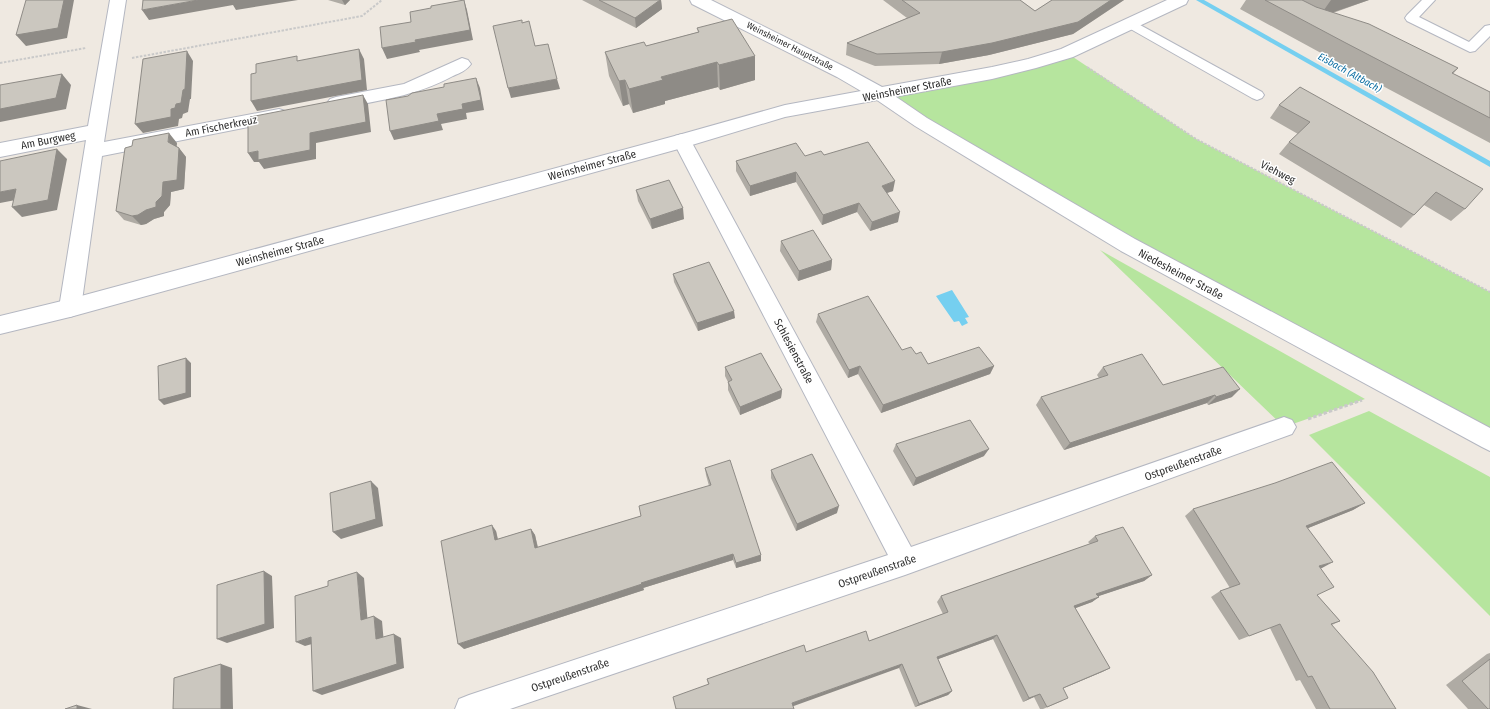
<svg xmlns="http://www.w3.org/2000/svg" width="1490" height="709" font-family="'Fira Sans Condensed',sans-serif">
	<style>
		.green { fill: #b6e59e }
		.water { fill: #75cff0 }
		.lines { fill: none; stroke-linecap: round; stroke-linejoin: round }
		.stream { fill: #75cff0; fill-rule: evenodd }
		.lane-casing { stroke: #b4b7c1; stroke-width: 2 }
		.street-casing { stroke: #b4b7c1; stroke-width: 2 }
		.secondary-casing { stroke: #b4b7c1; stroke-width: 2 }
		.path-far1 { stroke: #c9c9c9; stroke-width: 2; stroke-dasharray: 2.5 1.5; stroke-linecap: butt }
		.path { stroke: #c9c9c9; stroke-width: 3; stroke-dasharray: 3.5 2; stroke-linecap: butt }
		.lane { fill: #fff; fill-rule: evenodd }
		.street { fill: #fff; fill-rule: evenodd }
		.secondary { fill: #fff; fill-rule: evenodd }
		.wall { fill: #afaba4 }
		.shaded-wall { fill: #8e8b86 }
		.building { fill: #cbc7bf; stroke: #8e8b86 }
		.labels { text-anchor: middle; stroke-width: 3; stroke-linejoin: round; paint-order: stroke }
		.far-street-label { font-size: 9px; fill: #2e2e2e; stroke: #fff }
		.far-water-label { font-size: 10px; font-style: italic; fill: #0d6fa3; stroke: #fff }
		.street-label { font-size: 11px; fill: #2e2e2e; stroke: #fff }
	</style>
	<rect width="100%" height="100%" fill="#efe9e1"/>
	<!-- green -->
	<path class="green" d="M 1067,53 L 1196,139 L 1490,292 L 1490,440 L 1390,387 L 881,94 Z
		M 1100,250 L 1365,399 L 1284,427 Z
		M 1369,411 L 1490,477 L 1490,616 L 1309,435 Z"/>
	<!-- water -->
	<path class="water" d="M 952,290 L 969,317 L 965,318 L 968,323 L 962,326 L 959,321 L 954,322 L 936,296 Z"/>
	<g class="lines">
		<!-- stream -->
		<path class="stream" d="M 1196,0 L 1204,0 L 1490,161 L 1490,167 Z"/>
		<defs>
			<path id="lane" d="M 1422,0 L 1435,0 L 1419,17 L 1469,42 L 1485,26 L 1490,25 L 1490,36 L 1475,51 L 1470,52 L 1407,21 L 1405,18 L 1407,15 Z
				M 1131,20 L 1262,92 L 1264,95 L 1262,98 L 1257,100 L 1252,98 L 1127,27 L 1125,24 L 1127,21 Z"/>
			<path id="street" d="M 110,0 L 126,0 L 104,142 L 279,109 L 285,111 L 288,115 L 285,119 L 279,121 L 102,156 L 81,308 L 78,314 L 70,317 L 62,314 L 59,308 L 86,140 L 0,157 L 0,143 L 88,126 Z
				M 462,58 L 468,60 L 471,64 C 467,70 460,73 453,76 C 417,96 376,101 336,109 L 330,107 L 327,103 L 330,99 L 336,97 L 404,84 Z
				M 880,88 L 886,90 L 927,118 L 1135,239 L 1490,428 L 1490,451 L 1482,447 L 1121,251 L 915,126 L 874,98 L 871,94 L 874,90 Z
				M 682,134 L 689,136 L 691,141 L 911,547 L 1284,417 L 1292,420 L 1296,427 L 1292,434 L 905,575 L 510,709 L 455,709 L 459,699 L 469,695 L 888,555 L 673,141 L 675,136 Z"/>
			<path id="secondary" d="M 690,0 L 711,0 L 849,69 L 882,87 L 992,67 L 1028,59 L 1061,49 L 1167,0 L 1188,0 L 1186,4 L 1073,57 L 1036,68 L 992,79 L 785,117 L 682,148 L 70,317 L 0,334 L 0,316 L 70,299 L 682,134 L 785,105 L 861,91 L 837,77 L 692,4 Z"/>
		</defs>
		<!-- lane casing -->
		<use href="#lane" class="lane-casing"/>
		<!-- street casing -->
		<use href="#street" class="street-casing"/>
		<!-- secondary casing -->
		<use href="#secondary" class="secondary-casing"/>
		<!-- path-far1 -->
		<path class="path-far1" d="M 132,58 L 362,16 L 382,0
			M 0,63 L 86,48
			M 1087,67 L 1196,139 L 1490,292"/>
		<!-- path -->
		<path class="path" d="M 1308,419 L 1362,400"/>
		<!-- lane -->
		<use href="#lane" class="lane"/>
		<!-- street -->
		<use href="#street" class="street"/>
		<!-- secondary -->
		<use href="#secondary" class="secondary"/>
	</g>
	<!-- wall -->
	<path class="wall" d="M 328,0 L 350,0 L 345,5 Z
		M 582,0 L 661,0 L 662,9 L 636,28 Z
		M 883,0 L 1020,0 L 1035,11 L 1052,0 L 1124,0 L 1073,34 L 989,55 L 939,64 L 875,66 L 846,55 L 847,43 L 907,18 Z
		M 1246,0 L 1369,0 L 1333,13 L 1458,68 L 1453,74 L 1490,92 L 1490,143 L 1332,59 L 1240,9 Z
		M 697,28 L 755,56 L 755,80 L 720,90 L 718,87 L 665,101 L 665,104 L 633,113 L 629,104 L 623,106 L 609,76 L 605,52 L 646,46 L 698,32 Z
		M 1300,87 L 1465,209 L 1451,221 L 1424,205 L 1401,228 L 1279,154 L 1289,142 L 1298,134 L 1270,118 L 1279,105 Z
		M 177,143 L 176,146 L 179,148 L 186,157 L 184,189 L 171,192 L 170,205 L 164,212 L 164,216 L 154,219 L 146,224 L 141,225 L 124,220 L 116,211 Z
		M 824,155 L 893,191 L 887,193 L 898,222 L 870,231 L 857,212 L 822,225 L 796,182 L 750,196 L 736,171 L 736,161 L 805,156 Z
		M 636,190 L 684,219 L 652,229 L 638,201 Z
		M 781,241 L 832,260 L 831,270 L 798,281 L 780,251 Z
		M 673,274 L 735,318 L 698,331 L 674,282 Z
		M 818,314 L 902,350 L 916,354 L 928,364 L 994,366 L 990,374 L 881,413 L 858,374 L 848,378 L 816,322 Z
		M 725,367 L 782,390 L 781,398 L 740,415 L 728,390 L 728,382 L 725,376 Z
		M 1103,367 L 1163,385 L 1232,397 L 1208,405 L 1207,403 L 1064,450 L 1036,405 L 1041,397 L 1099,378 L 1097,375 Z
		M 896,444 L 984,456 L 913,486 L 893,451 Z
		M 705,468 L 761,555 L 761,561 L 736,568 L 733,560 L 643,588 L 644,590 L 464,649 L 496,531 L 498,539 L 531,529 L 535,535 L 538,547 L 641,516 L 709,486 L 706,475 Z
		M 771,470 L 837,513 L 796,531 L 771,478 Z
		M 1365,503 L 1353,510 L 1308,528 L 1321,568 L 1317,595 L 1340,621 L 1332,625 L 1396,709 L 1316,709 L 1300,680 L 1296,681 L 1270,628 L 1239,640 L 1211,597 L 1220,591 L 1230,588 L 1185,516 L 1193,509 Z
		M 1095,536 L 1152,575 L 1144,581 L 1098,596 L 1099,597 L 1092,602 L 1075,608 L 1110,668 L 1102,672 L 1063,688 L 1062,701 L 1043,709 L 1040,709 L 1034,697 L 1023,702 L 993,639 L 938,659 L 952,691 L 948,695 L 915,707 L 899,668 L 708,684 L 707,679 L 806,652 L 869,641 L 943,614 L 937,602 L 941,596 L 1090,544 L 1088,542 Z
		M 1490,653 L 1490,709 L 1468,709 L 1446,685 L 1487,654 Z"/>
	<!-- shaded-wall -->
	<path class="shaded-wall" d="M 64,0 L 74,0 L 67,38 L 26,46 L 16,35 Z
		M 198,0 L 298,0 L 236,10 L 233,5 L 149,20 L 142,10 Z
		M 342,0 L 350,0 L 345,5 Z
		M 464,0 L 467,10 L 473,40 L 419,50 L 420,52 L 387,59 L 382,48 L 415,40 Z
		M 660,0 L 661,0 L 662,9 L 636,28 L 635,18 Z
		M 1111,0 L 1124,0 L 1073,34 L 989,55 L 939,64 L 942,52 Z
		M 1331,0 L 1369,0 L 1319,17 Z
		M 359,49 L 364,59 L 367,90 L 257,111 L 251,101 Z
		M 187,51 L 193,61 L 191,99 L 190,99 L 188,112 L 183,114 L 182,118 L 179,119 L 178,126 L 143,133 L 135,124 L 171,109 L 176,104 Z
		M 755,56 L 755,80 L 720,90 L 719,65 Z
		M 717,62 L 718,87 L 665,101 L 665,104 L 633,113 L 629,89 L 661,77 Z
		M 62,74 L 71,85 L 66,109 L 0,122 L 0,109 Z
		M 476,78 L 480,88 L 484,110 L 466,113 L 467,119 L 441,124 L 443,130 L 394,140 L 390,131 L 462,104 Z
		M 557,79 L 560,89 L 511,98 L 508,88 Z
		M 625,80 L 629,104 L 623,106 L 619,81 Z
		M 363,95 L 368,104 L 371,132 L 316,143 L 316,159 L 264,169 L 259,162 L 254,162 L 248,153 L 258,151 L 310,133 Z
		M 169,133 L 177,143 L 176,152 L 168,142 Z
		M 179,148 L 186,157 L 184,189 L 171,192 L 170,205 L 164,212 L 164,216 L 154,219 L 146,224 L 141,225 L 132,216 L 146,210 L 156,202 L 163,182 Z
		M 57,149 L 67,159 L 57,210 L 22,217 L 12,207 Z
		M 796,172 L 796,182 L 750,196 L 750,186 Z
		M 895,181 L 893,191 L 880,195 L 882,186 Z
		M 16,189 L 26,198 L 0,203 L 0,192 Z
		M 859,203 L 857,212 L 822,225 L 823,215 Z
		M 683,208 L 684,219 L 652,229 L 650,219 Z
		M 900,212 L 898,222 L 870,231 L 872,222 Z
		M 832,260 L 831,270 L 798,281 L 799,271 Z
		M 734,311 L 735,318 L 698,331 L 697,323 Z
		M 186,358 L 191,363 L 191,397 L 164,405 L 159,400 Z
		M 860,366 L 858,374 L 848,378 L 849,370 Z
		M 994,366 L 990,374 L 881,413 L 883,405 Z
		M 1240,389 L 1232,397 L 1208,405 L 1216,397 Z
		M 782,390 L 781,398 L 740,415 L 740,407 Z
		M 1215,395 L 1207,403 L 1064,450 L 1070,443 Z
		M 989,449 L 984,456 L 913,486 L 916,478 Z
		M 371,481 L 378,488 L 383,526 L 341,539 L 333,532 Z
		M 1365,503 L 1353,510 L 1296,533 L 1306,526 Z
		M 839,506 L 837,513 L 796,531 L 797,524 Z
		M 492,525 L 496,531 L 499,546 L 495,540 Z
		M 531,529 L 535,535 L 539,554 L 535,548 Z
		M 733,554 L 733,560 L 643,588 L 641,583 Z
		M 761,555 L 761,561 L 736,568 L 736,563 Z
		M 1333,562 L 1322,568 L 1309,571 L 1319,566 Z
		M 264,571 L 272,576 L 274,628 L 227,643 L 217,639 Z
		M 357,572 L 364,578 L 368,625 L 361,620 Z
		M 1152,575 L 1144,581 L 1090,599 L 1096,594 Z
		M 642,584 L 644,590 L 464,649 L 458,644 Z
		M 1099,597 L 1092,602 L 1068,611 L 1074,606 Z
		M 374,616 L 382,621 L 384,644 L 376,639 Z
		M 394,634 L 401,638 L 404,668 L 322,695 L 313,691 Z
		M 997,635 L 993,639 L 933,661 L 937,657 Z
		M 311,637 L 319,642 L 305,646 L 296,642 Z
		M 221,664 L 232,668 L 233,709 L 221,709 Z
		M 902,664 L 899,668 L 791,707 L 792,703 Z
		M 1110,668 L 1102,672 L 1057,691 L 1063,688 Z
		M 952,691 L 948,695 L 915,707 L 919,704 Z
		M 1040,694 L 1034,697 L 1023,702 L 1029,698 Z
		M 77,705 L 92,709 L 77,709 Z"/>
	<!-- building -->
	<path class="building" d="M 26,0 L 64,0 L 58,28 L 16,35 Z
		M 143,0 L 198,0 L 142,10 Z
		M 464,0 L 470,30 L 415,40 L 416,42 L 382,48 L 380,27 L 411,22 L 410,12 L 431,8 L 431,6 Z
		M 599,0 L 660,0 L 635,18 Z
		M 902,0 L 1020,0 L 1035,11 L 1052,0 L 1111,0 L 1078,22 L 992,43 L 942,52 L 877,54 L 847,43 L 920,13 Z
		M 1265,0 L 1302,0 L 1316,7 L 1369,24 L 1458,68 L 1452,73 L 1490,92 L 1490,118 L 1344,42 Z
		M 732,19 L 755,56 L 719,65 L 717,62 L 661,77 L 663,80 L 629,89 L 625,80 L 619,81 L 605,52 L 644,42 L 646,46 L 699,32 L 697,28 Z
		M 522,20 L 522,23 L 529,21 L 535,46 L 548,44 L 557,79 L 508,88 L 493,26 Z
		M 359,49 L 362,80 L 251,101 L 251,74 L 256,73 L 256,64 L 297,56 L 297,61 Z
		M 187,51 L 185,89 L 183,90 L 181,103 L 176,104 L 175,108 L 171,109 L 171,117 L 135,124 L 143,59 Z
		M 62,74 L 56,98 L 0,109 L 0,85 Z
		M 476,78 L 481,100 L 462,104 L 463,109 L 437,114 L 439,121 L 390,131 L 386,100 L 408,96 L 412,93 L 444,87 L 444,84 Z
		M 1300,87 L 1483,189 L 1465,209 L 1436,192 L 1414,215 L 1289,142 L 1310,122 L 1279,105 Z
		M 363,95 L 366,122 L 310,133 L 310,150 L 258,160 L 258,151 L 248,153 L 248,122 L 250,122 L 250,117 Z
		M 169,133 L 168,142 L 179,148 L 177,180 L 163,182 L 162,196 L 156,202 L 156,207 L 146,210 L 138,215 L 132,216 L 116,211 L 125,148 L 132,146 L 133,140 Z
		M 868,142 L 895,181 L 882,186 L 900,212 L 872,222 L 859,203 L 823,215 L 796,172 L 750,186 L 736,161 L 796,143 L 805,156 L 821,151 L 824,155 Z
		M 57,149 L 48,200 L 12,207 L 16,189 L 0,192 L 0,161 Z
		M 669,180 L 683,208 L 650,219 L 636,190 Z
		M 813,230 L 832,260 L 799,271 L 781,241 Z
		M 709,262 L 734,311 L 697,323 L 673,274 Z
		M 868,296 L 902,350 L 911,347 L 916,354 L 921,352 L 928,364 L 979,347 L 994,366 L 883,405 L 860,366 L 849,370 L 818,314 Z
		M 761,353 L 782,390 L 740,407 L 728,382 L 732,380 L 725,367 Z
		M 1142,354 L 1163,385 L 1223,367 L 1240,389 L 1216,397 L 1215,395 L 1070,443 L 1041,397 L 1108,375 L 1103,367 Z
		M 186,358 L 186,393 L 159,400 L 158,366 Z
		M 970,420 L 989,449 L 916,478 L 896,444 Z
		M 812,454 L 839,506 L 797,524 L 771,470 Z
		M 730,460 L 761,555 L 736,563 L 733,554 L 641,583 L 642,584 L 458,644 L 441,541 L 492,525 L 495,540 L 531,529 L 535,548 L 641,516 L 639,506 L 711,485 L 705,468 Z
		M 1332,462 L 1365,503 L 1306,526 L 1333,562 L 1319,566 L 1334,587 L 1317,595 L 1340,621 L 1331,624 L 1373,672 L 1396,709 L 1330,709 L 1312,676 L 1308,677 L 1280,624 L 1249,636 L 1220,591 L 1240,584 L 1193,509 L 1275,483 Z
		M 371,481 L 376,519 L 333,532 L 330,493 Z
		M 1123,527 L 1152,575 L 1096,594 L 1099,597 L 1074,606 L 1110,668 L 1063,688 L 1068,698 L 1047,707 L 1040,694 L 1029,698 L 997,635 L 937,657 L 952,691 L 919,704 L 902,664 L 792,703 L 794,709 L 676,709 L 673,697 L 709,684 L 707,679 L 804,645 L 806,652 L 866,631 L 869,641 L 948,612 L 941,596 L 1098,541 L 1095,536 Z
		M 264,571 L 265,624 L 217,639 L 217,585 Z
		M 357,572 L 361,620 L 374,616 L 376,639 L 394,634 L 397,664 L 313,691 L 311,637 L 296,642 L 295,596 L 328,586 L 328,581 Z
		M 1490,659 L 1490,709 L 1488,709 L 1462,681 Z
		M 221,664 L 221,709 L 173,709 L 174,678 Z
		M 77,705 L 77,709 L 65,709 Z"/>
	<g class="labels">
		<!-- far-street labels -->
		<g class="far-street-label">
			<text transform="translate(790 46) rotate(27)" y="3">Weinsheimer Hauptstraße</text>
		</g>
		<!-- far-water labels -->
		<g class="far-water-label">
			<text transform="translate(1350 72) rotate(29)" y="4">Eisbach (Altbach)</text>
		</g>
		<!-- street labels -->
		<g class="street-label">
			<text transform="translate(907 89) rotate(-11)" y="4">Weinsheimer Straße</text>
			<text transform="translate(221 126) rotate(-11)" y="4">Am Fischerkreuz</text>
			<text transform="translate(48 140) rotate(-11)" y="4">Am Burgweg</text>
			<text transform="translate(592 165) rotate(-15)" y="4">Weinsheimer Straße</text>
			<text transform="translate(1278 172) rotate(27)" y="4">Viehweg</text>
			<text transform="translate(280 251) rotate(-15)" y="4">Weinsheimer Straße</text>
			<text transform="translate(1181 274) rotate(28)" y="4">Niedesheimer Straße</text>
			<text transform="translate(794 351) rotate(62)" y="4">Schlesienstraße</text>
			<text transform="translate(1183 463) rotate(-20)" y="4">Ostpreußenstraße</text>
			<text transform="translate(877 571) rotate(-19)" y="4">Ostpreußenstraße</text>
			<text transform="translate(570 675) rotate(-19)" y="4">Ostpreußenstraße</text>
		</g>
	</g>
</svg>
